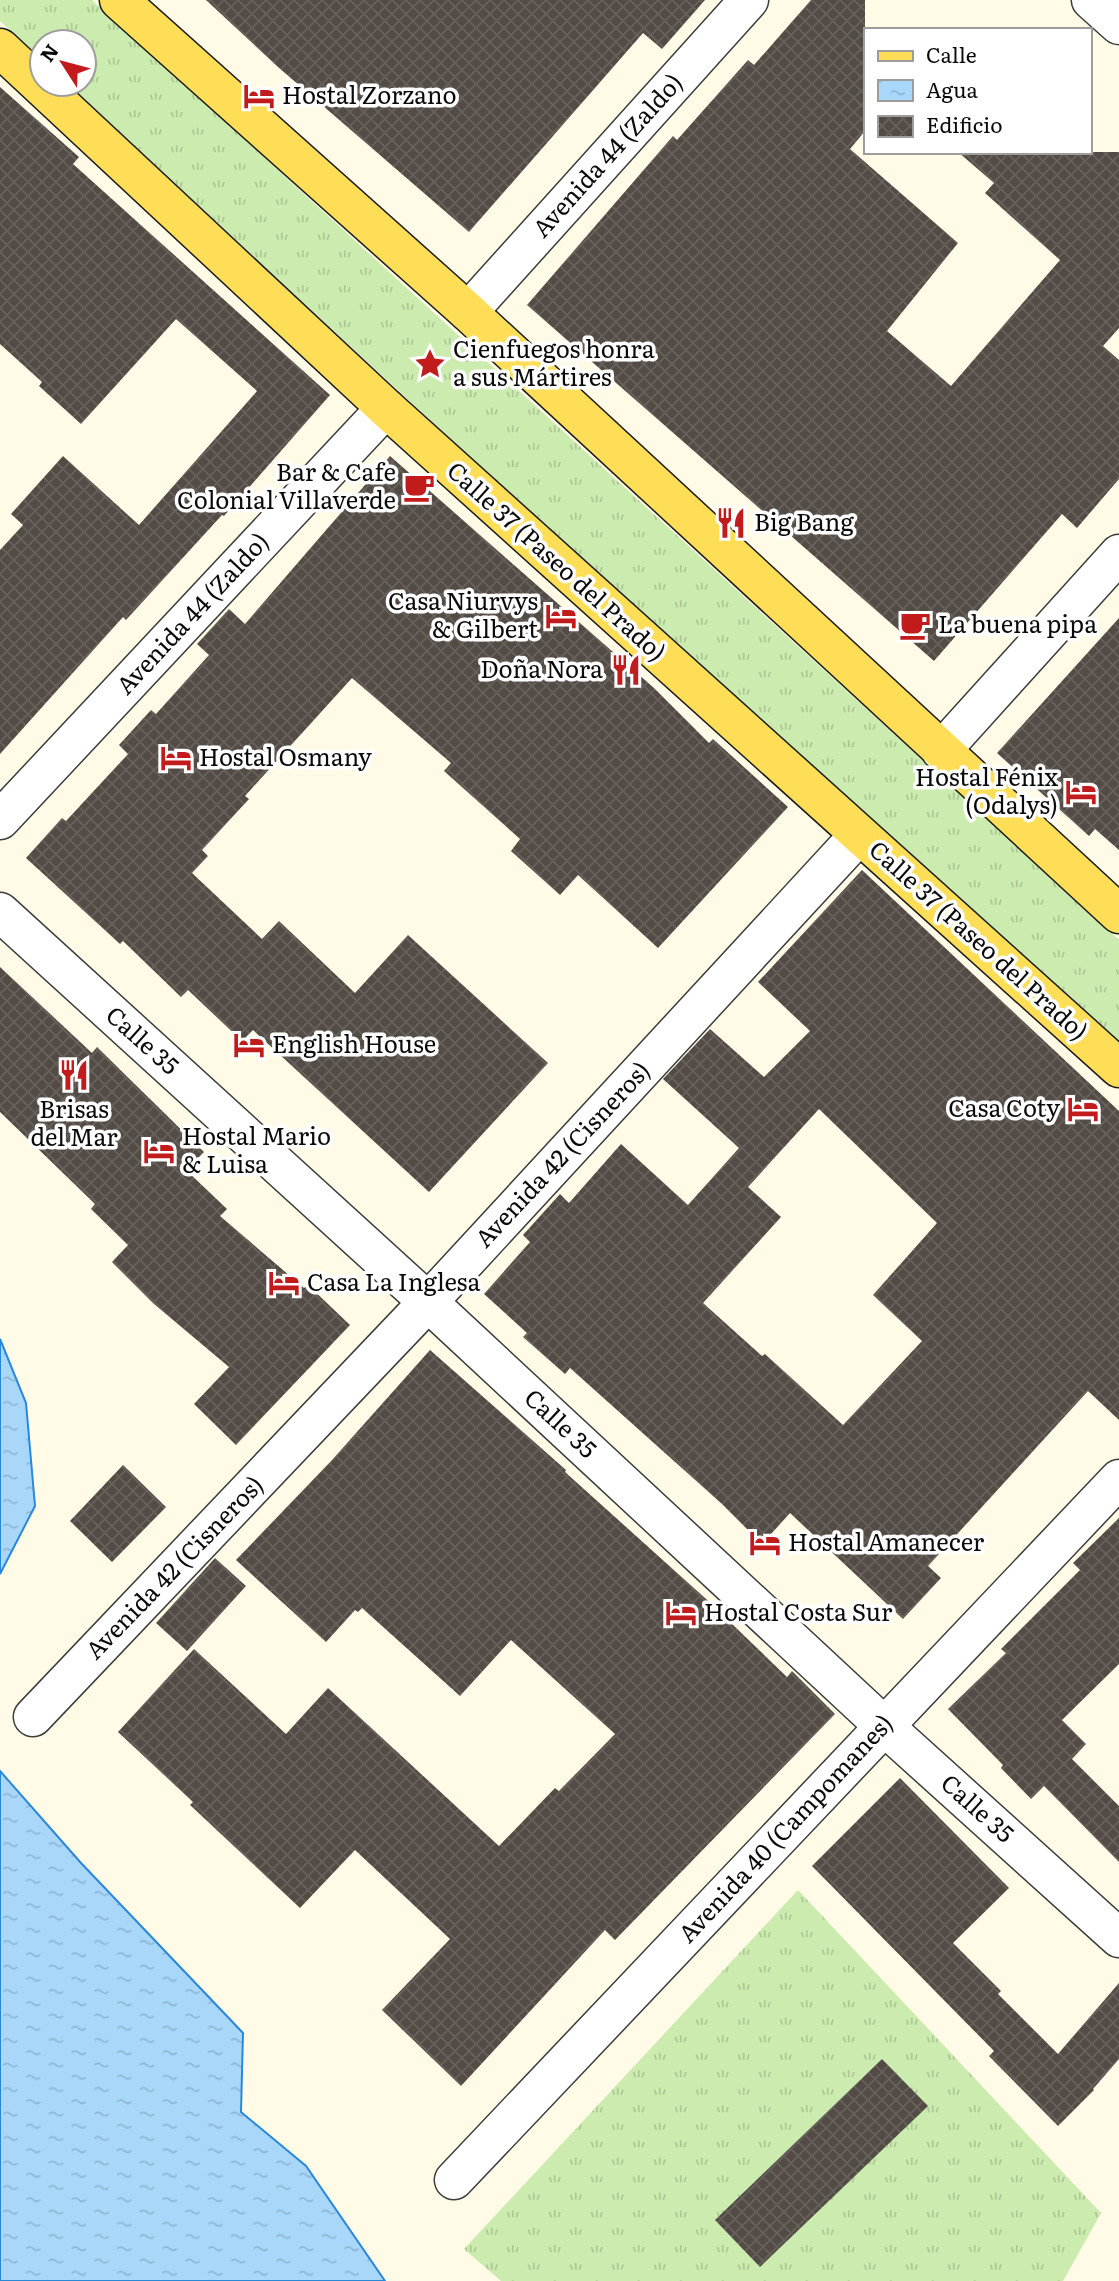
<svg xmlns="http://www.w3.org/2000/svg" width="1119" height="2281" font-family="Literata,serif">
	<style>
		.grass { fill: url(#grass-tufts) }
		.water { fill: url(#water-ripples); stroke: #2a89d6; stroke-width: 2 }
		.building { fill: url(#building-cross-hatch); fill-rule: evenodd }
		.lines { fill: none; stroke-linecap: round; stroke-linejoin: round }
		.minor-casing { stroke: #3d3d3d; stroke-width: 41 }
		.primary-casing { stroke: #1b1b1b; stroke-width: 41 }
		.minor { stroke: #fff; stroke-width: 38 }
		.primary { stroke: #ffde57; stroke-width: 38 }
		.labels { text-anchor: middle; stroke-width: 7; stroke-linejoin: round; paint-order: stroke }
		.poi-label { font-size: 24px; fill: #0a0a0a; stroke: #fff; text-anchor: start }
		.street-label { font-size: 24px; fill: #0a0a0a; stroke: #fff }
	</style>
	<defs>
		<pattern id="grass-tufts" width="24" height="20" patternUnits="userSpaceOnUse" patternTransform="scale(1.75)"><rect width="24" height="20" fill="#cbebaf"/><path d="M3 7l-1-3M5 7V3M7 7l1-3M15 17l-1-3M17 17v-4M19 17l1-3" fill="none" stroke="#adc895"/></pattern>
		<pattern id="water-ripples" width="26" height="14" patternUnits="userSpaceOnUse" patternTransform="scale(1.75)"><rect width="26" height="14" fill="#a8d7fa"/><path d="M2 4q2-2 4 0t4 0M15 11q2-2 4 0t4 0" fill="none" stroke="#8fb7d5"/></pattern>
		<pattern id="building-cross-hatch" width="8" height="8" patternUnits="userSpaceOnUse" patternTransform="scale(1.75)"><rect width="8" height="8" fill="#534c46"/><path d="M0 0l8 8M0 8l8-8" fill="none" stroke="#67615c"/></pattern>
	</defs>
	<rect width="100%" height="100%" fill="#fffbe7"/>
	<!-- grass -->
	<path class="grass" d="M 0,0 L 92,0 L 1119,940 L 1119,1042 L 583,562 L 68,84 L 84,84 L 84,42 L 42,42 L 42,60 L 0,21 Z
		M 798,1890 L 1101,2213 L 1063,2281 L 501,2281 L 464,2249 Z"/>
	<!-- water -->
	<path class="water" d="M 0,1339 L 26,1403 L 35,1506 L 0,1574 Z
		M 0,1771 L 81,1863 L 243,2033 L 241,2112 L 306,2166 L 385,2281 L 0,2281 Z"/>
	<!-- building -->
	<path class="building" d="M 206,0 L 705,0 L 662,49 L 643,33 L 469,232 L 278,67 Z
		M 811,0 L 865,0 L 865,131 L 850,149 L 958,243 L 887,331 L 951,386 L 1060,260 L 985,193 L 994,183 L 958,152 L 1119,152 L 1119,328 L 1103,346 L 1119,360 L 1119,479 L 1077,528 L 1062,514 L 934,661 L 527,305 L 673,136 L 677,140 L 748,60 L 754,65 Z
		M 0,87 L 79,157 L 73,164 L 330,395 L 224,516 L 222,515 L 126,620 L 123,617 L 0,754 L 0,550 L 23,525 L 11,514 L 63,456 L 139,525 L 257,391 L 176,319 L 81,424 L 39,386 L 42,382 L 0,344 Z
		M 390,456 L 654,688 L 709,743 L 713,739 L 788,807 L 658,948 L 578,875 L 560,895 L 511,851 L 520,839 L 444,771 L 451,763 L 352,678 L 245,796 L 249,799 L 202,850 L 208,856 L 192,873 L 262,939 L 279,921 L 355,993 L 408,935 L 548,1063 L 429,1192 L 253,1030 L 242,1041 L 188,990 L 181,997 L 123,941 L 120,944 L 26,858 L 62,818 L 66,821 L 128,754 L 119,745 L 151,710 L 156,714 L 209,655 L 197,644 L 229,609 L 245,624 Z
		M 1119,618 L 1119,850 L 1095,829 L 1089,836 L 997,753 Z
		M 862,870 L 1119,1111 L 1119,1420 L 1088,1391 L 928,1566 L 941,1578 L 903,1619 L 790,1513 L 762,1544 L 722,1504 L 570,1368 L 565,1374 L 523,1337 L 527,1333 L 484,1294 L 530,1242 L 523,1235 L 560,1194 L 569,1203 L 621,1144 L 688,1205 L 739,1148 L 663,1079 L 710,1029 L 764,1077 L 810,1031 L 758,982 ZM 819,1109 L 937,1223 L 873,1295 L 922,1341 L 843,1425 L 765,1354 L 762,1356 L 703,1303 L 781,1217 L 748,1187 Z
		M 0,967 L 92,1053 L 97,1047 L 204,1152 L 186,1170 L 227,1209 L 220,1216 L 304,1288 L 308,1285 L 350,1325 L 236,1445 L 194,1404 L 229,1367 L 154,1304 L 112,1262 L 128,1245 L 91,1209 L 95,1204 L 0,1112 Z
		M 430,1350 L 566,1470 L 565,1472 L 705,1598 L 787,1677 L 792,1671 L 835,1714 L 615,1940 L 605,1930 L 461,2086 L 382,2010 L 450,1939 L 355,1850 L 300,1908 L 190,1805 L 193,1802 L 118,1732 L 194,1649 L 286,1734 L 328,1688 L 499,1846 L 555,1788 L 559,1791 L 615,1734 L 511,1640 L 460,1696 L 362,1608 L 358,1612 L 355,1610 L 326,1642 L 236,1560 L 332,1460 Z
		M 123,1465 L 166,1507 L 112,1562 L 70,1521 Z
		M 1119,1518 L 1119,1664 L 1062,1720 L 1086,1744 L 1072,1759 L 1119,1806 L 1119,1862 L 1044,1786 L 1031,1799 L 1001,1768 L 1003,1765 L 948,1709 L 1006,1653 L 1001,1649 L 1080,1570 L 1073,1563 Z
		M 215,1558 L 246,1586 L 187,1651 L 156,1623 Z
		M 900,1778 L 1009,1888 L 953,1943 L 1001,1991 L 998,1994 L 1058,2054 L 1119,1983 L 1119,2059 L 1093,2089 L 1094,2090 L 1058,2126 L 989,2056 L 994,2051 L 812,1866 Z
		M 882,2059 L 928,2106 L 760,2267 L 715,2220 Z"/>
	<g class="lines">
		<defs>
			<path id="minor" d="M 1091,0 L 1119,25
				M 468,312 L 749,0
				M 941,751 L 1119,554
				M 0,820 L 386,408
				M 0,912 L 428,1302 L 884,1726 L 1119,1938
				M 33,1717 L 428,1302 L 859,835
				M 454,2180 L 1119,1479"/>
			<path id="primary" d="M 119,0 L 468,312 L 1119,914
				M 0,48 L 386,408 L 1119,1068"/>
		</defs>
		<!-- minor casing -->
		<use href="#minor" class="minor-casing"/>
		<!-- primary casing -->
		<use href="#primary" class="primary-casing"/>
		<!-- minor -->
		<use href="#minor" class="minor"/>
		<!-- primary -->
		<use href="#primary" class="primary"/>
	</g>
	<!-- icons -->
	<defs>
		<symbol id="hotel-bare" viewBox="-9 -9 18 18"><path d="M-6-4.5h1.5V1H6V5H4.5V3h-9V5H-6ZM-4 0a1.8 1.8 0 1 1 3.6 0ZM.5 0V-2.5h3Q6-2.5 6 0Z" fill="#c11b1b" stroke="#fff" stroke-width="2.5" paint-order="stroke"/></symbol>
		<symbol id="sight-bare" viewBox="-9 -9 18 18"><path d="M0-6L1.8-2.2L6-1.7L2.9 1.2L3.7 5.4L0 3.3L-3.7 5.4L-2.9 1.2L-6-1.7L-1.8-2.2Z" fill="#c11b1b" stroke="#fff" stroke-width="2.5" paint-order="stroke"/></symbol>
		<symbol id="cafe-bare" viewBox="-9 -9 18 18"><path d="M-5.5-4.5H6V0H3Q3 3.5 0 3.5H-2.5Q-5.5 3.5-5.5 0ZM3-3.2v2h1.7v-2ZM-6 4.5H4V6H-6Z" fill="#c11b1b" stroke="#fff" stroke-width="2.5" paint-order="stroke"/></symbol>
		<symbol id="restaurant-bare" viewBox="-9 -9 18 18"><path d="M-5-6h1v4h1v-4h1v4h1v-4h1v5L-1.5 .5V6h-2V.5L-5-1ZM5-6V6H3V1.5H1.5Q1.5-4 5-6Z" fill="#c11b1b" stroke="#fff" stroke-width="2.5" paint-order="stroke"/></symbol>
	</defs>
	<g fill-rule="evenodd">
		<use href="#hotel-bare" x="237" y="74" width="44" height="44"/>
		<use href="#sight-bare" x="408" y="342" width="44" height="44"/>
		<use href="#cafe-bare" x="397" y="465" width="44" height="44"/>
		<use href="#restaurant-bare" x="709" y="501" width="44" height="44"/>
		<use href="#hotel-bare" x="539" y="594" width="44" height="44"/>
		<use href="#cafe-bare" x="893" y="603" width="44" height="44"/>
		<use href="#restaurant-bare" x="604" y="648" width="44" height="44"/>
		<use href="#hotel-bare" x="154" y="736" width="44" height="44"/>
		<use href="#hotel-bare" x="1059" y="770" width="44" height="44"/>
		<use href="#hotel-bare" x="227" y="1023" width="44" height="44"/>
		<use href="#restaurant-bare" x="52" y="1053" width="44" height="44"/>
		<use href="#hotel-bare" x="1061" y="1087" width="44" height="44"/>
		<use href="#hotel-bare" x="137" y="1129" width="44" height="44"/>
		<use href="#hotel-bare" x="262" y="1261" width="44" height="44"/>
		<use href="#hotel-bare" x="743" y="1521" width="44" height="44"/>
		<use href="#hotel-bare" x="659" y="1591" width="44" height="44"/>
	</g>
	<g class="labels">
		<!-- poi labels -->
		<g class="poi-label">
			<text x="282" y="104">Hostal Zorzano</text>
			<text x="453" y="358">Cienfuegos honra<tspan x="453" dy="28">a sus Mártires</tspan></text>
			<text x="396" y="481" text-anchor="end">Bar &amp; Cafe<tspan x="396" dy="28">Colonial Villaverde</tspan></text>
			<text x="754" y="531">Big Bang</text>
			<text x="538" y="610" text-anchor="end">Casa Niurvys<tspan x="538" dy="28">&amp; Gilbert</tspan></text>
			<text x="938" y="633">La buena pipa</text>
			<text x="603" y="678" text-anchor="end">Doña Nora</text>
			<text x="199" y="766">Hostal Osmany</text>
			<text x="1058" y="786" text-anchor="end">Hostal Fénix<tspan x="1058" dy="28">(Odalys)</tspan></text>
			<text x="272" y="1053">English House</text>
			<text x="1060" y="1117" text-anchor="end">Casa Coty</text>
			<text x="74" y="1118" text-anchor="middle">Brisas<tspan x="74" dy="28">del Mar</tspan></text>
			<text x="182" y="1145">Hostal Mario<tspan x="182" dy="28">&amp; Luisa</tspan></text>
			<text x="307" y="1291">Casa La Inglesa</text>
			<text x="788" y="1551">Hostal Amanecer</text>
			<text x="704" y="1621">Hostal Costa Sur</text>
		</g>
		<!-- street labels -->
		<g class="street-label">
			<text transform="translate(608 156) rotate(-48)" y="8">Avenida 44 (Zaldo)</text>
			<text transform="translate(556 562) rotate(42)" y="8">Calle 37 (Paseo del Prado)</text>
			<text transform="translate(193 614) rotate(-47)" y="8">Avenida 44 (Zaldo)</text>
			<text transform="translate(978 941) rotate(42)" y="8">Calle 37 (Paseo del Prado)</text>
			<text transform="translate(142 1041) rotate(42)" y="8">Calle 35</text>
			<text transform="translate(563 1155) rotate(-47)" y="8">Avenida 42 (Cisneros)</text>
			<text transform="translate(560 1424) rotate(43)" y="8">Calle 35</text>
			<text transform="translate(175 1568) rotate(-46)" y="8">Avenida 42 (Cisneros)</text>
			<text transform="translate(977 1809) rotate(42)" y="8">Calle 35</text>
			<text transform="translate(786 1829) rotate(-47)" y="8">Avenida 40 (Campomanes)</text>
		</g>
	</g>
	<!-- legend -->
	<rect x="864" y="28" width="228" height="126" fill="#ffffff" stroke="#9d9d9d" stroke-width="2"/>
	<rect x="878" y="51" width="35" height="10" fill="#ffde57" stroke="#9d9d9d" stroke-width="2"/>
	<text x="926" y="63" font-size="21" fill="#0a0a0a">Calle</text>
	<rect x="878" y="80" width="35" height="21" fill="url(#water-ripples)" stroke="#9d9d9d" stroke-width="2"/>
	<text x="926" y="98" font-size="21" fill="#0a0a0a">Agua</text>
	<rect x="878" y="116" width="35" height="21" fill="url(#building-cross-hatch)" stroke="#9d9d9d" stroke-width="2"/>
	<text x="926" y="133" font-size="21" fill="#0a0a0a">Edificio</text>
	<!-- north arrow -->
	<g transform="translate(63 63) rotate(306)"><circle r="33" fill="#ffffff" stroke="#9d9d9d" stroke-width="2"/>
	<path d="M0-5L12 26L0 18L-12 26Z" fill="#c11b1b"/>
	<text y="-10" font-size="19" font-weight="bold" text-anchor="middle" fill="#0a0a0a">N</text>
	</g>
</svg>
